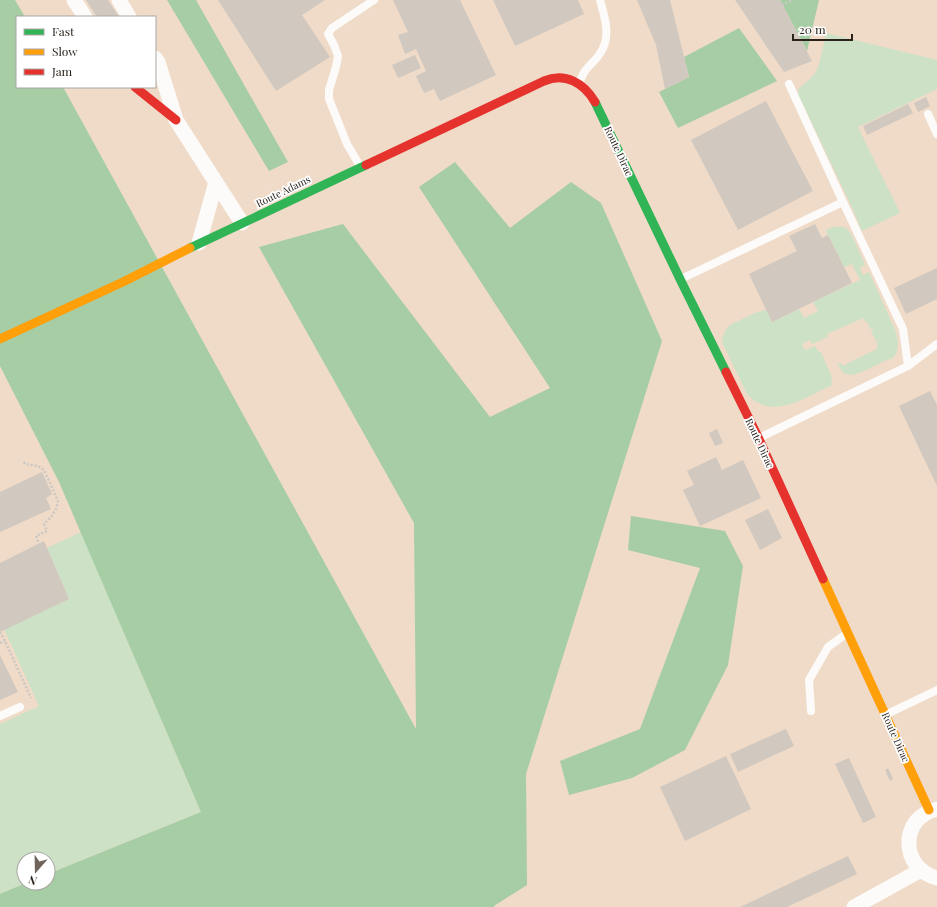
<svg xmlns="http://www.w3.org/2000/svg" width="937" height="907" font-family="'Playfair Display',serif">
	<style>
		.built { fill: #efdbc8; fill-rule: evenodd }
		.green { fill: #cce1c5 }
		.forest { fill: #a6cda4 }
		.building { fill: #d1c8bf }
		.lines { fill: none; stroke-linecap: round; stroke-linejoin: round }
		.path { stroke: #cbc7c4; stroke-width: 2.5; stroke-dasharray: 2 2; stroke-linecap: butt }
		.lane { stroke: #fcfbf9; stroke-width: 8 }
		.street { stroke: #fcfbf9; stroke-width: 15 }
		.fast { stroke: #30b455; stroke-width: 9 }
		.slow { stroke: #ff9f0a; stroke-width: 9 }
		.jam { stroke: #e5322d; stroke-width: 9 }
		.labels { text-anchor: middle; stroke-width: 3.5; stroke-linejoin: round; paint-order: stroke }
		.street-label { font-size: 10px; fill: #2a221b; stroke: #fff }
	</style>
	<rect width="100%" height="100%" fill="#eee2d7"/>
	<!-- built -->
	<path class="built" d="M 0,0 L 937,0 L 937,907 L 0,907 ZM 17,17 L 155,17 L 155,87 L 17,87 ZM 24,859 L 48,859 L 48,883 L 24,883 Z"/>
	<!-- green -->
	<path class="green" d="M 826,33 L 937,60 L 937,89 L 858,127 L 900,213 L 862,231 L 851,205 L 798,94 L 799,88 C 805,83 811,79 815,73 C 821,64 823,44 826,33 Z
		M 833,227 C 837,227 842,226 846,228 C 852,232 862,258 865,265 L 860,268 L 863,275 L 869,272 L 896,332 C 898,341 900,354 891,359 L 889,359 C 879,363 856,378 846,374 C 841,372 840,368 838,364 L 841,363 L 842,366 L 877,349 L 877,347 L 878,346 L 876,343 L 879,341 L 878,340 L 876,341 L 871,331 L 873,330 L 872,328 L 870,329 L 867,321 L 865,322 L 863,318 L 827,334 L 828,337 L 812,344 L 810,340 L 802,344 L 805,350 L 815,346 L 819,352 L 821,352 L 832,377 L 831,386 L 828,387 C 802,399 772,421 747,394 L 722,342 L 723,336 L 725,331 L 730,325 L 755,313 L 766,310 L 772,322 L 799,309 L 804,318 L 818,311 L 813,302 L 860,280 L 852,264 L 844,267 L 828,235 L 826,230 Z
		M 81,532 L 201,812 L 48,874 L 48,859 L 24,859 L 24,883 L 26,883 L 0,894 L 0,724 L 39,706 L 4,629 L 69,599 L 47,548 Z"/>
	<!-- forest -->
	<path class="forest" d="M 0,0 L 15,0 L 25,17 L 17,17 L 17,87 L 63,87 L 416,729 L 414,523 L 259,247 L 343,224 L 490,417 L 550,388 L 419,187 L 455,162 L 510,228 L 571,182 L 601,203 L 662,341 L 526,774 L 527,885 L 494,906 L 494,907 L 0,907 L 0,894 L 26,883 L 48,883 L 48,874 L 201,812 L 59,482 L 0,366 Z
		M 167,0 L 196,0 L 288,162 L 269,171 Z
		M 780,0 L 819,0 L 807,51 Z
		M 739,28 L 777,81 L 678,128 L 659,92 L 689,77 L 684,57 Z
		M 631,516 L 725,531 L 743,566 L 728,665 L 685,750 L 632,778 L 569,795 L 560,761 L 640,729 L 700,568 L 628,550 Z"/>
	<!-- building -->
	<path class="building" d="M 86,0 L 108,0 L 119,17 L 97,17 Z
		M 218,0 L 325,0 L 302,15 L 330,57 L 276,91 Z
		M 393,0 L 460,0 L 496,75 L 440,101 L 434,89 L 424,93 L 416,76 L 426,71 L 416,49 L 405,54 L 398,35 L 408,32 Z
		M 493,0 L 578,0 L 584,14 L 515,46 Z
		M 637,0 L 670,0 L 689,77 L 665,89 L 656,45 Z
		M 735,0 L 780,0 L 812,61 L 784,72 Z
		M 415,55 L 421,68 L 398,78 L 392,65 Z
		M 926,97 L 930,106 L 918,112 L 914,103 Z
		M 766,101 L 813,191 L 738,230 L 691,140 Z
		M 908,104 L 913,113 L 867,135 L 863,126 Z
		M 815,224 L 822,238 L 828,235 L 852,283 L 772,322 L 749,274 L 797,251 L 789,236 Z
		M 937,268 L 937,299 L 906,314 L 894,288 Z
		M 930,391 L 937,405 L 937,486 L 899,406 Z
		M 717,429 L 723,443 L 715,446 L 709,433 Z
		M 716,457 L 722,470 L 743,460 L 761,498 L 700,526 L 683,490 L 694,485 L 687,471 Z
		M 42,472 L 52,494 L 46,498 L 51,509 L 0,532 L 0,492 Z
		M 768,509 L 782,538 L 760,550 L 745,520 Z
		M 44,541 L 69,599 L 0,632 L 0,563 Z
		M 0,655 L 18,692 L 0,700 Z
		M 786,729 L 794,746 L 738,772 L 730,754 Z
		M 726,756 L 751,809 L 685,841 L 660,787 Z
		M 849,758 L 876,817 L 863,823 L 835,764 Z
		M 888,768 L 893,779 L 890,781 L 885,770 Z
		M 848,856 L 857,874 L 787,907 L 740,907 Z"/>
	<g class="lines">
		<!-- path -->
		<path class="path" d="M 782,5 L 793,0
			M 24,462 L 25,464 L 38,466 L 44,470 L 58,501 L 56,509 L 51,517 L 44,524 L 47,531 L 36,536 L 39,544
			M 0,632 L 5,641 L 31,698
			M 0,643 L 5,641"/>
		<!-- lane -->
		<path class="lane" d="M 579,83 C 581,79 582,75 585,71 C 589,65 595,61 599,55 C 612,38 605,18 600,0
			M 789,84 L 843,202 L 903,329 L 908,366
			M 928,114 L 937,134
			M 360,166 L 347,144 L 329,99 L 329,90 L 336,67 L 338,56 L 334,45 L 328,34 L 332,28 L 374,0
			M 681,279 L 843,202
			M 759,438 L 908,366 L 937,344
			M 811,711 L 809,680 L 828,647 L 846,634
			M 885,715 L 937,690
			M 0,716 L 20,707"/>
		<!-- street -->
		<path class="street" d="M 74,0 L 85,17
			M 119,0 L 129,17
			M 155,58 L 158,62 L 176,120 L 242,223
			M 199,243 L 216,182
			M 937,809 C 899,817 900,869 937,878
			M 854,907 L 921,870"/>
		<!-- fast -->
		<path class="fast" d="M 595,102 L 680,279 L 726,372
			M 190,248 L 366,165"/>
		<!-- slow -->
		<path class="slow" d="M 0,339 L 125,281 L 190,248
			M 823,579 L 929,810"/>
		<!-- jam -->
		<path class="jam" d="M 135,87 L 176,120
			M 366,165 L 544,81 C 565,72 584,83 595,102
			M 726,372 L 759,439 L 823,579"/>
	</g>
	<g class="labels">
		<!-- street labels -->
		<g class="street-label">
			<text transform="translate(619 151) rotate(65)" y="4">Route Dirac</text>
			<text transform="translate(283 191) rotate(-26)" y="4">Route Adams</text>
			<text transform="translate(760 443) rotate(65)" y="4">Route Dirac</text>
			<text transform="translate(896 737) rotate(66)" y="4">Route Dirac</text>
		</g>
	</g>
	<!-- legend -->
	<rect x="16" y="16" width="140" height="72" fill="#ffffff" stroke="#aaa7a4"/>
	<rect x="24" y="29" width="20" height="6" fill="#30b455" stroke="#aaa7a4"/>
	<text x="52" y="36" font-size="12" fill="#2a221b">Fast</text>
	<rect x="24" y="49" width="20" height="6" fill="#ff9f0a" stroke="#aaa7a4"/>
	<text x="52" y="56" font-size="12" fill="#2a221b">Slow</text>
	<rect x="24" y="69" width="20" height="6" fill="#e5322d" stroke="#aaa7a4"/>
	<text x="52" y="76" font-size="12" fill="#2a221b">Jam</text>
	<!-- north arrow -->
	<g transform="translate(36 871) rotate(200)"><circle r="19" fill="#ffffff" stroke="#aaa7a4"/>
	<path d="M0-3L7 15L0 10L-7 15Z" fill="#6f655d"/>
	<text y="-6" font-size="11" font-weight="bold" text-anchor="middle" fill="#2a221b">N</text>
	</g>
	<!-- scale -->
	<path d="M793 34v6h59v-6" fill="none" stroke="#2a221b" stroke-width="2"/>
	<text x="799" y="34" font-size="12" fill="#2a221b" stroke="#ffffff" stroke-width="3" paint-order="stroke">20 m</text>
</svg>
